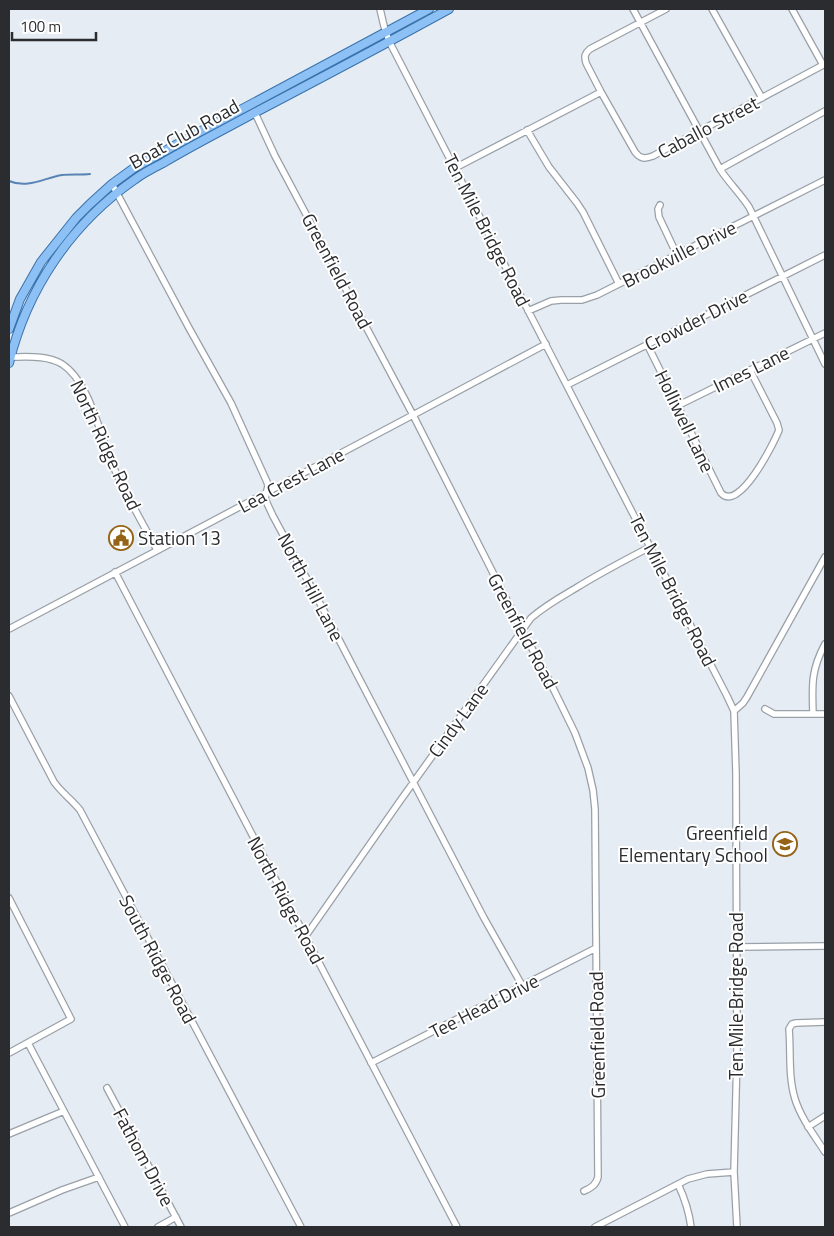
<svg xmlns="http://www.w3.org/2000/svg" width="834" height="1236" font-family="'Titillium Web',sans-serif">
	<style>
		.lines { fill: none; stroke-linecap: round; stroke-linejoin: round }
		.stream { stroke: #5784b4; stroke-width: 2 }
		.minor-casing { stroke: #9aa0a7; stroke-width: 8 }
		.major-casing { stroke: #3972ab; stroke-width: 10 }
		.minor { stroke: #fff; stroke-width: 5.5 }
		.major { stroke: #8dc1f5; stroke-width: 8 }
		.labels { text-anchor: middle; stroke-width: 4; stroke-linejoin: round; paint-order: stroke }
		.street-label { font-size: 19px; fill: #2a2c2f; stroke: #fff }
		.poi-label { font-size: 19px; fill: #2a2c2f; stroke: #fff; text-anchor: start }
	</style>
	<rect width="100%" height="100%" fill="#e6ecf3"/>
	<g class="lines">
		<!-- stream -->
		<path class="stream" d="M 9,181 C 28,189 44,178 62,175 C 71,174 81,175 90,174"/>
		<defs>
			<path id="minor" d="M 380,9 L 384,26 L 389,41 L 727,696 L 734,711 L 736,773 L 737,1054 L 734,1172 L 737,1227
				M 633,9 L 720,169 C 728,182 740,193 749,207 L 825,364
				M 666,9 L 590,49 C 585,53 584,56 586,63 L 601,92 L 635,152 C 640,159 645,159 653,156 L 825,64
				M 712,9 L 762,98
				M 792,9 L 823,65
				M 255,113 L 275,156 L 413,415 L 522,630 L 550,682 L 575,733 L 588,768 L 593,790 L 595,809 L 598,1177 C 596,1185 591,1188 584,1191
				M 527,130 L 549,167 L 577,203 L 583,212 L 619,284
				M 455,168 L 601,92
				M 720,169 L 825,111
				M 112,184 L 189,328 L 231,403 L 267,482 L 268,486 L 265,499 L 273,516 L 323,609 L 484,918 L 523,987
				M 660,205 L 658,209 L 659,217 L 677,255
				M 528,311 L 551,301 L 561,300 L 582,300 L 597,295 L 825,180
				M 647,344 L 721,493 C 739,513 774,443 779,430 L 777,423 L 750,370
				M 10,357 C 27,357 47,355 62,364 C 90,382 100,436 113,466 C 126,495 142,522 157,550
				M 567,385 L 825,255
				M 677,406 L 825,333
				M 115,572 L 457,1227
				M 9,629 L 413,415 L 546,344
				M 9,696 L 54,782 C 62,793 72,800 80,810 L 301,1227
				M 765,709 L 774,714 L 825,714
				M 734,711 L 743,703 L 747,697 L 825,557
				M 813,714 C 812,685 811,670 825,644
				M 9,898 L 71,1019 L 9,1053
				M 305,937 L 400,801 L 531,618 C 546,605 559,598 576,588 C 600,573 625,560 650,547
				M 737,947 L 825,946
				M 825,1022 L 796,1023 L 792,1024 L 789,1029 C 791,1052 788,1076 795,1099 C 801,1118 814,1135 825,1152
				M 28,1043 L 125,1227
				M 371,1063 L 596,948
				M 107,1088 L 181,1227
				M 808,1127 L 825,1116
				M 9,1134 L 64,1111
				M 678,1184 C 685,1199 689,1211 691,1227
				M 9,1213 L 62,1190 L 99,1177
				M 158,1227 L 176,1217
				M 595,1227 L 688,1179 L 707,1174 L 734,1172"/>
			<path id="major" d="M 9,329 L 20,299 L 41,262 L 76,218 L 90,204 L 112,184 L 134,168 L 188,138 L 429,9
				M 9,363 C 27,289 71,224 134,180 C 143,173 153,168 163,163 C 193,145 225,129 256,112 C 321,78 385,44 449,9"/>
		</defs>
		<!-- minor casing -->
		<use href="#minor" class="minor-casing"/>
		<!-- major casing -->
		<use href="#major" class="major-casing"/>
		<!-- minor -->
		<use href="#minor" class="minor"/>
		<!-- major -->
		<use href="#major" class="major"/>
	</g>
	<!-- icons -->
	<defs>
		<symbol id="civic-ring" viewBox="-11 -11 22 22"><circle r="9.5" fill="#fff" stroke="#956315" stroke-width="1.5"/><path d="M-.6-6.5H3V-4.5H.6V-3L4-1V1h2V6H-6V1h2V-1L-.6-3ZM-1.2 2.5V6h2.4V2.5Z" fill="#956315"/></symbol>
		<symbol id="school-ring" viewBox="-11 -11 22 22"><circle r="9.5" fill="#fff" stroke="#956315" stroke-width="1.5"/><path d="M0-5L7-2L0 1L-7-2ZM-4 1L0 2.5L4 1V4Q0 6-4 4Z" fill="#956315"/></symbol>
	</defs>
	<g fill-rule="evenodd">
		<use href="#civic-ring" x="107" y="524" width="28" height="28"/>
		<use href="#school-ring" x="771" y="830" width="28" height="28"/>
	</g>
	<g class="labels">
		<!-- street labels -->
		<g class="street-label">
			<text transform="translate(708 127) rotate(-28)" y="7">Caballo Street</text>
			<text transform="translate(184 134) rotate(-29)" y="7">Boat Club Road</text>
			<text transform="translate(487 230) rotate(63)" y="7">Ten Mile Bridge Road</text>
			<text transform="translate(679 254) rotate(-27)" y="7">Brookville Drive</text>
			<text transform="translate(337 271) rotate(62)" y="7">Greenfield Road</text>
			<text transform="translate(696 320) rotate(-27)" y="7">Crowder Drive</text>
			<text transform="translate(751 369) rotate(-26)" y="7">Imes Lane</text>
			<text transform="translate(685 421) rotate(64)" y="7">Holliwell Lane</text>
			<text transform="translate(106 445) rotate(65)" y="7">North Ridge Road</text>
			<text transform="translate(291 480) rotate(-28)" y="7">Lea Crest Lane</text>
			<text transform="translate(311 587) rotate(62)" y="7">North Hill Lane</text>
			<text transform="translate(673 590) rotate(63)" y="7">Ten Mile Bridge Road</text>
			<text transform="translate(523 631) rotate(62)" y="7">Greenfield Road</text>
			<text transform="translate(458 720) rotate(-54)" y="7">Cindy Lane</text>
			<text transform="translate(286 900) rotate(62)" y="7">North Ridge Road</text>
			<text transform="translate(158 959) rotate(62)" y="7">South Ridge Road</text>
			<text transform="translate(736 996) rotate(-90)" y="7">Ten Mile Bridge Road</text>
			<text transform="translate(484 1006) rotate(-27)" y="7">Tee Head Drive</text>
			<text transform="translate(597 1035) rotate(-91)" y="7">Greenfield Road</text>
			<text transform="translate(144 1157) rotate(62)" y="7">Fathom Drive</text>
		</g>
		<!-- poi labels -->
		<g class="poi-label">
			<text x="138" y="545">Station 13</text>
			<text x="768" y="840" text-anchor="end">Greenfield<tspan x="768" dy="22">Elementary School</tspan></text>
		</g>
	</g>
	<!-- border -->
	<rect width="834" height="1236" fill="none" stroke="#2a2c2f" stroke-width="20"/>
	<!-- scale -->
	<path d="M12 32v8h84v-8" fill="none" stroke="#2a2c2f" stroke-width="2.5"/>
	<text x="20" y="32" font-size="15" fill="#2a2c2f" stroke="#ffffff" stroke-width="4" paint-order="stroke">100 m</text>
</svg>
